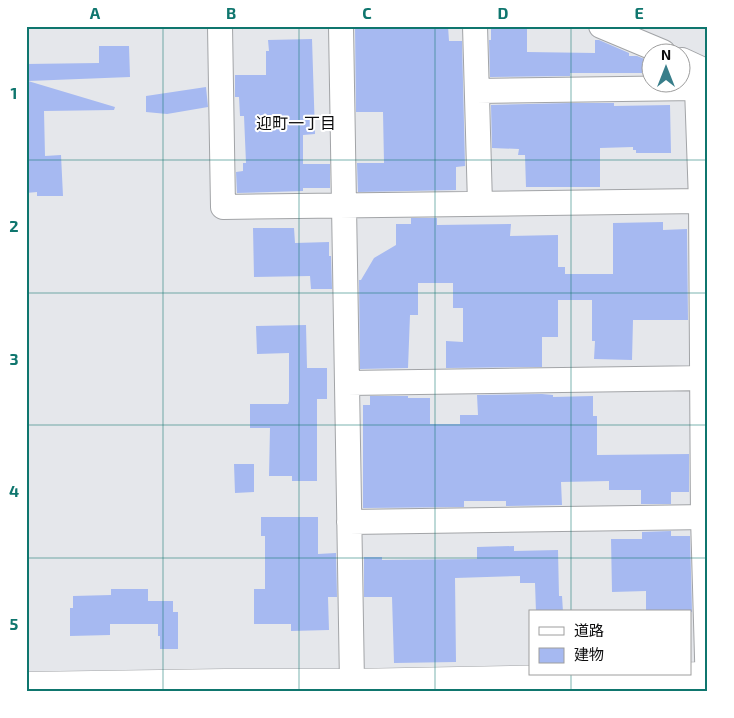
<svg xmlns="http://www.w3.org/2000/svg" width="734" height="718" font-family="'Exo 2','Noto Sans JP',sans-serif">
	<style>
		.building { fill: #a6b9f1 }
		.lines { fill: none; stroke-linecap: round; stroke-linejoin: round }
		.street-casing { stroke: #a2a4a7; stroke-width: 26 }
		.secondary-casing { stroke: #a2a4a7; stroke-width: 29 }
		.street { stroke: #fff; stroke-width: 24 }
		.secondary { stroke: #fff; stroke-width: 28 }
		.grid { fill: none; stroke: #0f766e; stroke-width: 1; stroke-opacity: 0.55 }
		.labels { text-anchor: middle; stroke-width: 4; stroke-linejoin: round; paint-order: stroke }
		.neighbourhood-label { font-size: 16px; fill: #0c0c0d; stroke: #fff }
		.neatline { fill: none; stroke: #0f766e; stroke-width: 2 }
		.grid-label { font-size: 16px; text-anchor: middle; font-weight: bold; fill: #0f766e }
	</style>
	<rect width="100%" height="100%" fill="#e5e7eb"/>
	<!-- building -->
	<path class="building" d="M 355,26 L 448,26 L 449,41 L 462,41 L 465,166 L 456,167 L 456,190 L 358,192 L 357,163 L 384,163 L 383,112 L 356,112 Z
		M 491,26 L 527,26 L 527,52 L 595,53 L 595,40 L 599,40 L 629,53 L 629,56 L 637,56 L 652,62 L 652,73 L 570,73 L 570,76 L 490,77 L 489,40 L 491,40 Z
		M 312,39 L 315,134 L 303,135 L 303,164 L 330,164 L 330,188 L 303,188 L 303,191 L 237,193 L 236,172 L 243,171 L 243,163 L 246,163 L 244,116 L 240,116 L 239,97 L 235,97 L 235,75 L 266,75 L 266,51 L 269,51 L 268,40 Z
		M 99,46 L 129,46 L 130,77 L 28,81 L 115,107 L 114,110 L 44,111 L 45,156 L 61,155 L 63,196 L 37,196 L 37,192 L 26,193 L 26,64 L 99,63 Z
		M 206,87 L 208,107 L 167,114 L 146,112 L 146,96 Z
		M 570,103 L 614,103 L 614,106 L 670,105 L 671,153 L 636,153 L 636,150 L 633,150 L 633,147 L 600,148 L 600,187 L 526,187 L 525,155 L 518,155 L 519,149 L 492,148 L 491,105 Z
		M 411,218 L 437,218 L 437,225 L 511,224 L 510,236 L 558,235 L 558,267 L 565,267 L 565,274 L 613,274 L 613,223 L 663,222 L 663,230 L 687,229 L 688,320 L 633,320 L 632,360 L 594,359 L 595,341 L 592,341 L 592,300 L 558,300 L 558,337 L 542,337 L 542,367 L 446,368 L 446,341 L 463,342 L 463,308 L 453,308 L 453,283 L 418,283 L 418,315 L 410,315 L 408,368 L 360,369 L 359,280 L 361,280 L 374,258 L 396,245 L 396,224 L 411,224 Z
		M 253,228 L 294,228 L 295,243 L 329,242 L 329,256 L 331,256 L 332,289 L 311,289 L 310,276 L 254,277 Z
		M 306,325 L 307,368 L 327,368 L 327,399 L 317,399 L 317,481 L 292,481 L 292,476 L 269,476 L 270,428 L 250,428 L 250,404 L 288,404 L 289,401 L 289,353 L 257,354 L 256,326 Z
		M 542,394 L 553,395 L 553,397 L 593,396 L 593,416 L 597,416 L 597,455 L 689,454 L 689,492 L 671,492 L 671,504 L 641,504 L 641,490 L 609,490 L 609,481 L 561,482 L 562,505 L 506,506 L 506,501 L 464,501 L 464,507 L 363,508 L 363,405 L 370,405 L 370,396 L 408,396 L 408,398 L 430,398 L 430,424 L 460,424 L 460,415 L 478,415 L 477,395 Z
		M 234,464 L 254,464 L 254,492 L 235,493 Z
		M 261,517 L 318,517 L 318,554 L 336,553 L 337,597 L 328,597 L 329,630 L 291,631 L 291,624 L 254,624 L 254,589 L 265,589 L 265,536 L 261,536 Z
		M 671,531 L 671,536 L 690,536 L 692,612 L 646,612 L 646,591 L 612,592 L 611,539 L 642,539 L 642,532 Z
		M 514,546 L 514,551 L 558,550 L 559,596 L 562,596 L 563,612 L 536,612 L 535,583 L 520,583 L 520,576 L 455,578 L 456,662 L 394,663 L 392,597 L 364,597 L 364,557 L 382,557 L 382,560 L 477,559 L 477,547 Z
		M 111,589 L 148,589 L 148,601 L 173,601 L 173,612 L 178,612 L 178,649 L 160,649 L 160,636 L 158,636 L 158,624 L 110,624 L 110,635 L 70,636 L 70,608 L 73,608 L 73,596 L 111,595 Z"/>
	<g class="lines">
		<defs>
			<path id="street" d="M 220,26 L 223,207 L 701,201
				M 341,26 L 352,683
				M 475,26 L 480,204
				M 601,26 L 663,52
				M 682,60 L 708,72
				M 702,69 L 697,88 L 701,201 L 703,517 L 708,692
				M 477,91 L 697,88
				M 347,383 L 708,378
				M 349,522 L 708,517"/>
			<path id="secondary" d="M 26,686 L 225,683 L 352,683 L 708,676"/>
		</defs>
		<!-- street casing -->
		<use href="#street" class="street-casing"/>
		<!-- secondary casing -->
		<use href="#secondary" class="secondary-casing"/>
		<!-- street -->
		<use href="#street" class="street"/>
		<!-- secondary -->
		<use href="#secondary" class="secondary"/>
	</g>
	<!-- grid -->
	<path class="grid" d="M 163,26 L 163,692M 299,26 L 299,692M 435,26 L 435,692M 571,26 L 571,612M 26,160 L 708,160M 26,293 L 708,293M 26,425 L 708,425M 26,558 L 708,558M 571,674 L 571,692"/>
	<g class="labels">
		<!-- neighbourhood labels -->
		<g class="neighbourhood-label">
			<text x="296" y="129">迎町一丁目</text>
		</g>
	</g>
	<!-- border -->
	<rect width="734" height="718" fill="none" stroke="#ffffff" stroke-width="55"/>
	<!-- legend -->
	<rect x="529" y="610" width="162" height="65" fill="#ffffff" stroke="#9e9e9e"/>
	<rect x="539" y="627" width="25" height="8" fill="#ffffff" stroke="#9e9e9e"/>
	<text x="574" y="636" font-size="15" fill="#0c0c0d">道路</text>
	<rect x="539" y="648" width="25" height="15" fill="#a6b9f1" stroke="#9e9e9e"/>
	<text x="574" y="660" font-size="15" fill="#0c0c0d">建物</text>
	<!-- north arrow -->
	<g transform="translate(666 68)"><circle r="24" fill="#ffffff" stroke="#9e9e9e"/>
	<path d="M0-4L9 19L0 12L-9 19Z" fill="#387e8a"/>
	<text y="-8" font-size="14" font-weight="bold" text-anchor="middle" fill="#0c0c0d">N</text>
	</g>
	<rect x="28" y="28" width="678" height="662" class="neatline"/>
	<g class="grid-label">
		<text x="95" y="19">A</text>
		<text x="231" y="19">B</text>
		<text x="367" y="19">C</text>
		<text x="503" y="19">D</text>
		<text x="639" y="19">E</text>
		<text x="14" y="99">1</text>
		<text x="14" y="232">2</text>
		<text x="14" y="365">3</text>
		<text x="14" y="497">4</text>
		<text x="14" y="630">5</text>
	</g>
</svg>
